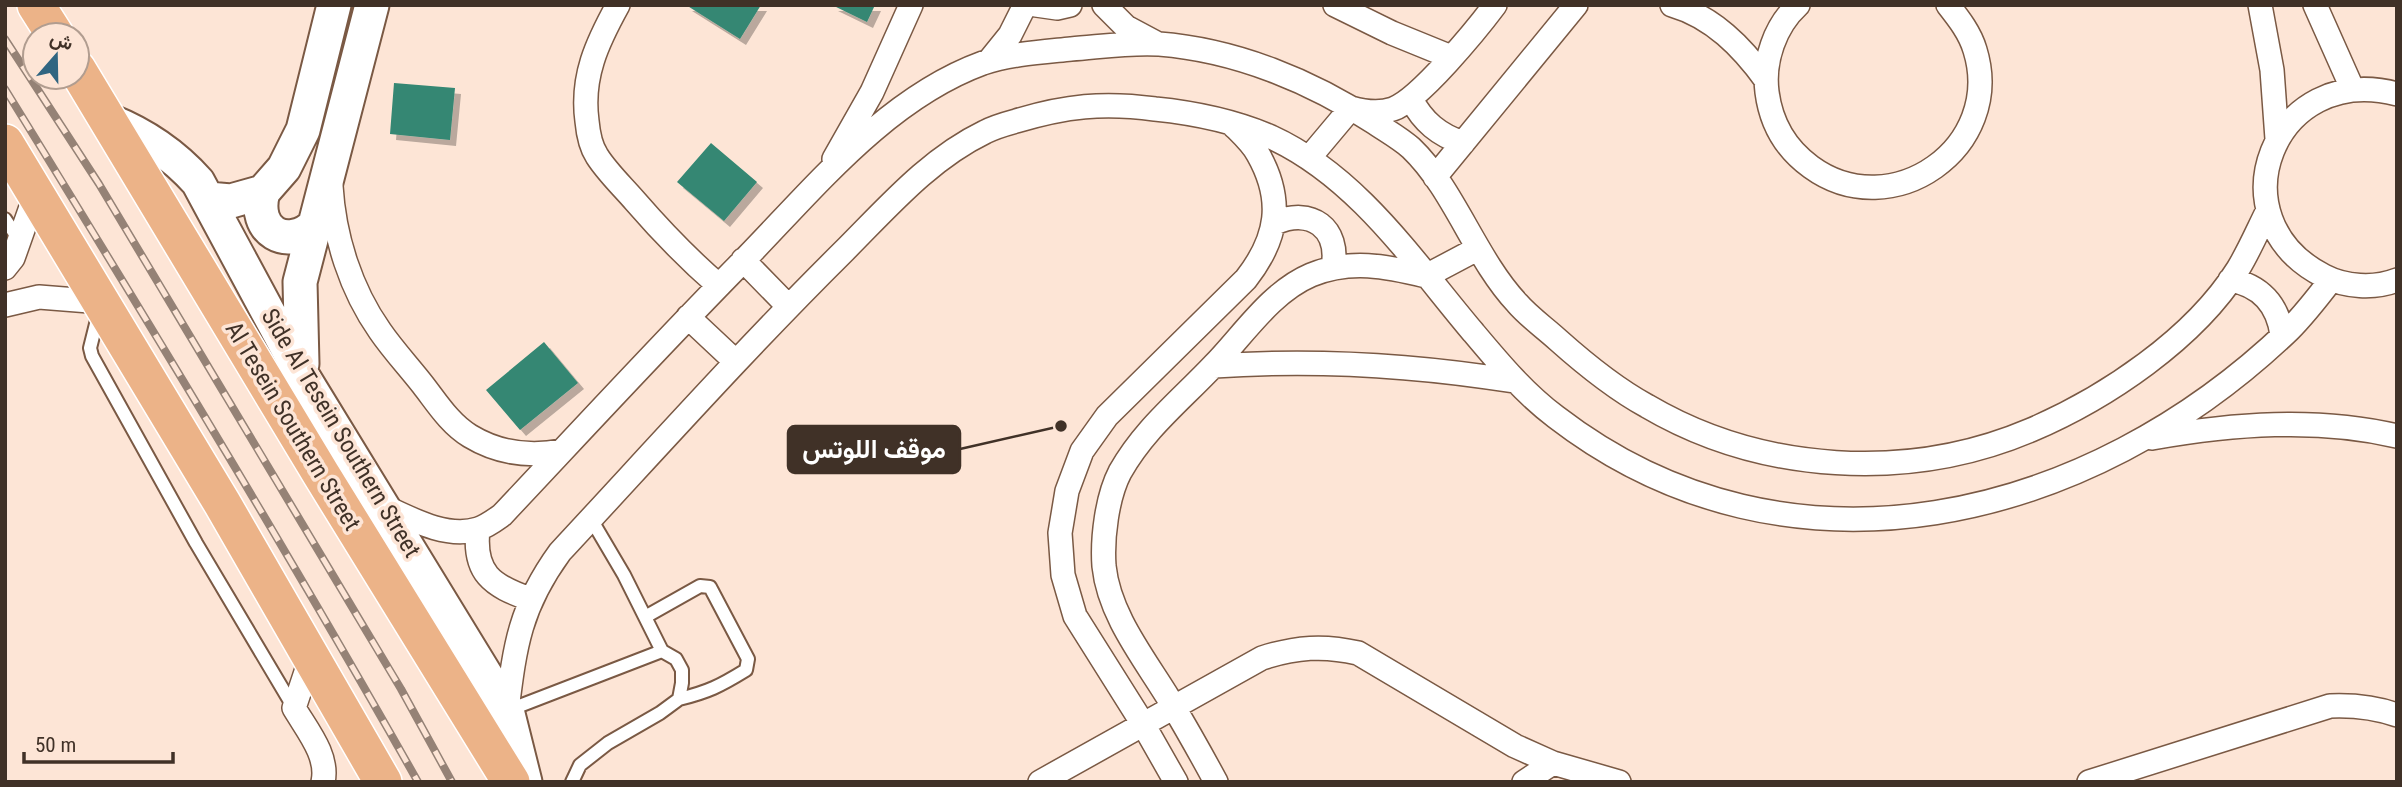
<svg xmlns="http://www.w3.org/2000/svg" width="2402" height="787" font-family="'Roboto Condensed',Vazirmatn,sans-serif">
	<style>
		.building { fill: #348773; filter: url(#shadow) }
		.lines { fill: none; stroke-linecap: round; stroke-linejoin: round }
		.lane-casing { stroke: #7a5944; stroke-width: 16 }
		.street-casing { stroke: #7a5944; stroke-width: 26 }
		.secondary-casing { stroke: #7a5944; stroke-width: 37 }
		.primary-casing { stroke: #fff; stroke-width: 40 }
		.lane { stroke: #fff; stroke-width: 12 }
		.street { stroke: #fff; stroke-width: 23 }
		.secondary { stroke: #fff; stroke-width: 33 }
		.primary { stroke: #ecb388; stroke-width: 37 }
		.rail-casing { stroke: #958276; stroke-width: 8 }
		.rail { stroke: #fde5d6; stroke-width: 5; stroke-dasharray: 16; stroke-linecap: butt }
		.labels { text-anchor: middle; stroke-width: 7; stroke-linejoin: round; paint-order: stroke }
		.street-label { font-size: 24px; fill: #403127; stroke: #fde5d6 }
		.leader { fill: none; stroke: #403127; stroke-width: 2.5 }
		.callout-dot { fill: #403127; stroke: #fde5d6; stroke-width: 2.5 }
		.callout { fill: #403127; stroke: #403127; stroke-width: 2.5 }
		.callout-label { font-size: 26px; text-anchor: middle; font-weight: bold; fill: #fff }
	</style>
	<defs>
		<filter id="shadow"><feDropShadow dx="6" dy="6" stdDeviation="0" flood-color="#0004"/></filter>
	</defs>
	<rect width="100%" height="100%" fill="#fde5d6"/>
	<!-- building -->
	<path class="building" d="M 686,5 L 761,5 L 740,39 Z
		M 832,5 L 875,5 L 867,22 Z
		M 394,83 L 455,88 L 450,140 L 390,134 Z
		M 711,143 L 757,182 L 724,221 L 677,182 Z
		M 544,342 L 578,383 L 520,430 L 486,390 Z"/>
	<g class="lines">
		<defs>
			<path id="lane" d="M 5,219 L 19,240
				M 99,312 L 90,348 L 92,356 L 196,543 L 294,708
				M 591,519 L 624,575 L 662,651
				M 645,617 L 700,586 L 710,587 L 748,659 L 746,670 C 720,686 708,692 679,699
				M 509,710 L 662,651 L 676,659 L 682,670 L 682,683 L 679,699 L 660,713 L 608,743 L 580,765 L 572,782"/>
			<path id="street" d="M 618,5 C 597,43 581,77 587,121 C 588,132 591,147 597,156 C 607,172 623,187 635,201 C 661,231 688,259 718,285
				M 1036,5 L 1057,8 L 1070,5
				M 1104,5 L 1126,27 L 1156,43
				M 1335,5 L 1392,33 L 1451,57
				M 1672,5 C 1713,17 1742,47 1766,80
				M 1798,5 C 1775,26 1763,61 1767,92 C 1771,123 1786,149 1811,167 C 1892,226 2005,147 1975,50 C 1970,33 1959,19 1948,5
				M 2260,5 L 2272,70 L 2277,139
				M 2315,5 L 2352,88
				M 989,61 L 1010,35 L 1025,5
				M 2397,94 C 2274,61 2212,219 2324,276 C 2345,287 2374,289 2397,280
				M 1411,99 C 1423,122 1439,135 1463,143
				M 1309,158 L 1351,108 C 1365,112 1379,114 1393,109 C 1419,100 1477,29 1495,5
				M 834,159 L 872,92 L 911,5
				M 1435,177 L 1576,5
				M 331,186 C 334,237 351,290 380,331 C 393,350 409,367 423,385 C 437,403 450,424 470,436 C 498,453 530,457 562,451
				M 1275,223 C 1311,207 1340,228 1333,268
				M 743,260 L 788,306
				M 5,268 L 13,258 L 36,193
				M 2230,280 C 2260,285 2278,305 2282,335
				M 5,305 L 39,297 L 102,302
				M 688,317 L 736,362
				M 1214,366 C 1315,359 1414,365 1514,381
				M 2152,438 C 2232,424 2317,417 2397,436
				M 383,506 C 411,519 447,539 478,529 C 487,526 495,520 502,515 C 583,429 663,342 746,258 C 816,186 887,98 983,63 C 1010,54 1042,52 1071,49 C 1099,47 1130,42 1159,44 C 1236,50 1311,81 1375,123 C 1387,131 1401,139 1411,148 C 1454,189 1475,258 1517,303 C 1529,317 1545,328 1558,340 C 1586,365 1614,388 1647,406 C 1761,473 1909,482 2031,430 C 2106,398 2194,339 2238,269 C 2249,251 2258,230 2268,210
				M 478,529 C 473,573 492,586 530,599
				M 311,657 L 294,708 C 307,730 329,756 323,782
				M 507,710 C 515,645 520,607 560,552 C 654,451 746,348 844,251 C 888,207 929,159 985,132 C 994,127 1005,124 1016,121 C 1066,106 1103,102 1155,109 C 1195,113 1234,121 1271,137 C 1358,177 1413,261 1473,332 C 1499,363 1524,393 1556,417 C 1790,597 2090,521 2289,330 C 2304,315 2318,297 2331,280
				M 1040,782 L 1262,658 C 1296,647 1324,645 1358,653 L 1515,746 L 1553,763 L 1619,782
				M 1176,782 L 1143,724 L 1075,616 L 1063,575 L 1060,533 L 1067,491 L 1082,451 L 1107,416 L 1246,279 C 1278,238 1284,200 1258,154 C 1252,143 1242,134 1233,125
				M 1216,782 C 1201,754 1185,726 1169,699 C 1144,658 1109,615 1104,566 C 1102,538 1107,497 1120,472 C 1145,428 1180,401 1214,365 C 1244,334 1271,292 1311,275 C 1350,259 1386,266 1426,276 L 1477,249
				M 1524,782 L 1553,763
				M 2089,782 L 2330,706 C 2354,705 2374,707 2397,715"/>
			<path id="secondary" d="M 110,121 C 145,135 173,154 198,182 L 302,375 L 507,710 L 525,782
				M 263,192 C 252,231 287,252 316,224
				M 208,199 L 231,201 L 263,192 L 284,168 L 303,130 L 334,5
				M 302,364 L 300,282 L 372,5"/>
			<path id="primary" d="M 36,5 L 55,35
				M 77,69 L 321,474 L 511,782
				M 5,143 L 222,503 L 383,782"/>
		</defs>
		<!-- lane casing -->
		<use href="#lane" class="lane-casing"/>
		<!-- street casing -->
		<use href="#street" class="street-casing"/>
		<!-- secondary casing -->
		<use href="#secondary" class="secondary-casing"/>
		<!-- primary casing -->
		<use href="#primary" class="primary-casing"/>
		<!-- lane -->
		<use href="#lane" class="lane"/>
		<!-- street -->
		<use href="#street" class="street"/>
		<!-- secondary -->
		<use href="#secondary" class="secondary"/>
		<!-- primary -->
		<use href="#primary" class="primary"/>
		<defs>
			<path id="rail" d="M 5,39 L 99,184 L 401,689 L 452,782
				M 5,89 C 146,318 286,548 418,782"/>
		</defs>
		<!-- rail casing -->
		<use href="#rail" class="rail-casing"/>
		<!-- rail -->
		<use href="#rail" class="rail"/>
	</g>
	<g class="labels">
		<!-- street labels -->
		<g class="street-label">
			<text transform="translate(293 426) rotate(59)" y="8">Al Tesein Southern Street</text>
			<text transform="translate(341 433) rotate(59)" y="8">Side Al Tesein Southern Street</text>
		</g>
	</g>
	<!-- callouts -->
	<path class="leader" d="M1061 426L960 449"/>
	<circle class="callout-dot" cx="1061" cy="426" r="7"/>
	<rect class="callout" x="788" y="426" width="172" height="47" rx="7"/>
	<g class="callout-label">
		<text x="874" y="458">موقف اللوتس</text>
	</g>
	<!-- border -->
	<rect width="2402" height="787" fill="none" stroke="#403127" stroke-width="14"/>
	<!-- north arrow -->
	<g transform="translate(56 56) rotate(20)"><circle r="33" fill="#fde5d6" stroke="#b19d90" stroke-width="2"/>
	<path d="M0-5L12 26L0 18L-12 26Z" fill="#306581"/>
	<text y="-10" font-size="19" font-weight="bold" text-anchor="middle" fill="#403127">ش</text>
	</g>
	<!-- scale -->
	<path d="M24 752v10h149v-10" fill="none" stroke="#403127" stroke-width="3.5"/>
	<text x="35" y="752" font-size="21" fill="#403127" stroke="#fde5d6" stroke-width="5" paint-order="stroke">50 m</text>
</svg>
